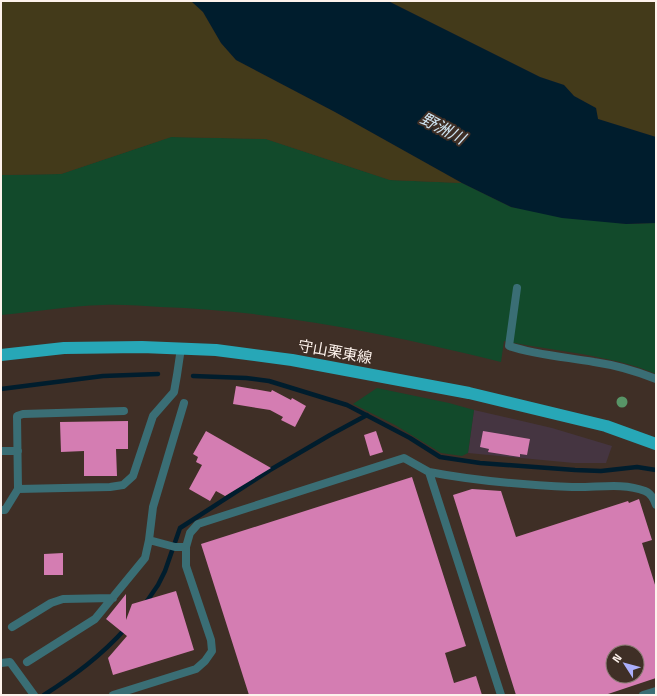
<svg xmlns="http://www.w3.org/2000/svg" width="657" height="696" font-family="'Space Grotesk','Noto Sans JP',sans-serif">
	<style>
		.commercial { fill: #453541 }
		.green { fill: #124a2b }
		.sand { fill: #433a1a }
		.water { fill: #001d2d }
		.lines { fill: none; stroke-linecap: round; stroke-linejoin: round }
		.stream { stroke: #001d2d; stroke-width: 4.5 }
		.building { fill: #d47db2; fill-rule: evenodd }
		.lane { stroke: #3a6e75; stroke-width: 8 }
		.primary { stroke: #27a7b7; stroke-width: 12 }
		.tree { fill: #589567 }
		.labels { text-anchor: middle; stroke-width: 4; stroke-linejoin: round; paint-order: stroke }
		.street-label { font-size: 15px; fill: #fdf2ec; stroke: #3f2f26 }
		.water-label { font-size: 16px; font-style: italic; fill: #d0e7f5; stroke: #3f2f26 }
	</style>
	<rect width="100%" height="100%" fill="#3f2f26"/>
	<!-- commercial -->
	<path class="commercial" d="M 474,410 L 552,428 L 612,446 L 606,463 L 574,463 L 468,453 Z"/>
	<!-- green -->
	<path class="green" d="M 171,137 L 266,139 L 390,180 L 462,183 L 511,207 L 626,224 L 656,223 L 656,374 C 608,354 555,352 504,341 L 501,362 C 390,334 276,311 161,307 C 142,306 122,304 103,305 C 69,306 35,312 1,315 L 1,175 L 61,174 Z
		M 377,388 L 449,403 L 474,410 L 468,453 L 462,456 L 441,453 L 395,425 L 353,404 Z"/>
	<!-- sand -->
	<path class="sand" d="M 1,1 L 191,1 L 203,12 L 221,43 L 236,60 L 335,112 L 462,183 L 390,180 L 266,139 L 171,137 L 61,174 L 1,175 Z
		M 388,1 L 656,1 L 656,137 L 598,119 L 596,108 L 574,96 L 564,85 L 540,77 Z"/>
	<!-- water -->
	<path class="water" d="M 191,1 L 388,1 L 540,77 L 564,85 L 574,96 L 596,108 L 598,119 L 656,137 L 656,223 L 626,224 L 562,218 L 511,207 L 462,183 L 335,112 L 236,60 L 221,43 L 203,12 Z"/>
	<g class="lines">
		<!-- stream -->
		<path class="stream" d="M 193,376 L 246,378 L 269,381 L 347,405 L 410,438 L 440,457 L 480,463 L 575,470 L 601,471 L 637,467 L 656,470
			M 1,389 L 103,376 L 158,374
			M 145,604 L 158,585 L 165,571 L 180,528 L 270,470 L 330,435 L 367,415
			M 44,695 C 75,675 101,656 126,628"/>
	</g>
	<!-- building -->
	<path class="building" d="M 236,386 L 271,392 L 272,390 L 291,400 L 292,398 L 306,406 L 295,427 L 281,420 L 283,417 L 270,410 L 233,404 Z
		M 128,421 L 128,449 L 116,449 L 117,476 L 84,476 L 84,451 L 61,452 L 60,422 Z
		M 206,431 L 271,468 L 225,496 L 216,491 L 210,501 L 189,489 L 202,465 L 196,462 L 198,457 L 193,454 Z
		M 376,431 L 383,452 L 370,456 L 364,435 Z
		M 483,431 L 530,439 L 527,455 L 520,454 L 520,457 L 488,452 L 489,449 L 480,447 Z
		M 412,477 L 466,646 L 445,653 L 454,683 L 476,676 L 482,695 L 249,695 L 201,544 Z
		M 472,489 L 501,491 L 516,537 L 628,501 L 629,503 L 639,499 L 652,540 L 642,543 L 656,588 L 656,678 L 605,695 L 516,695 L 453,495 ZM 613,652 L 637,652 L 637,676 L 613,676 Z
		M 63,553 L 63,575 L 44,575 L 44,554 Z
		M 176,591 L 194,650 L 113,675 L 108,658 L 127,636 L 106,619 L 126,594 L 126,620 L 132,604 Z"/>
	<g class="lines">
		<!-- lane -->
		<path class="lane" d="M 517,288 L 509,346 C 537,355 565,357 594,362 C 615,365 636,371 656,379
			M 184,403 L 153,507 L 149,540 L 175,547 L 186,547
			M 124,411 L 23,414 L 17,416 L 18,489 L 110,487 L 123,485 L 133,476 L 153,416 L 174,392 L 177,375 L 181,348
			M 1,451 L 18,451
			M 429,472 C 476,481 524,485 572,487 C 596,488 622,482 645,491 C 650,493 654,499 656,505
			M 1,510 L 5,510 L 18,489
			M 12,627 L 51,603 L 63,599 L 113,598
			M 27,662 L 95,619 L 145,558 L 149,540
			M 1,663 L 10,662 L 34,695
			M 113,695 L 196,669 L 205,661 L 212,651 L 211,640 L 186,566 L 186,547 L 190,533 L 198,524 L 404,458 L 429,472 L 501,695
			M 643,695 L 656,691"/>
		<!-- primary -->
		<path class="primary" d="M 1,355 L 64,348 L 142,347 L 216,350 L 292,360 L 469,393 L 606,426 L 656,444"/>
	</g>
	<!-- trees -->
	<circle class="tree" cx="622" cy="402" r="5.5"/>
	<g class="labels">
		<!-- street labels -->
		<g class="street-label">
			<text transform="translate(335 352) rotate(10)" y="5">守山栗東線</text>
		</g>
		<!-- water labels -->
		<g class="water-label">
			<text transform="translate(443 128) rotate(28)" y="6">野洲川</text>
		</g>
	</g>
	<!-- border -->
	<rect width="657" height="696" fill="none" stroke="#fdf2ec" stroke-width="4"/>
	<!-- north arrow -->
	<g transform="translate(625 664) rotate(306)"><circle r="19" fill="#3f2f26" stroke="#8b7d75"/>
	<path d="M0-3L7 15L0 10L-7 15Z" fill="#acaffb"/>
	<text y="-6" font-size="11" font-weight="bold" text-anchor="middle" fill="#fdf2ec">N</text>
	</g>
</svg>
